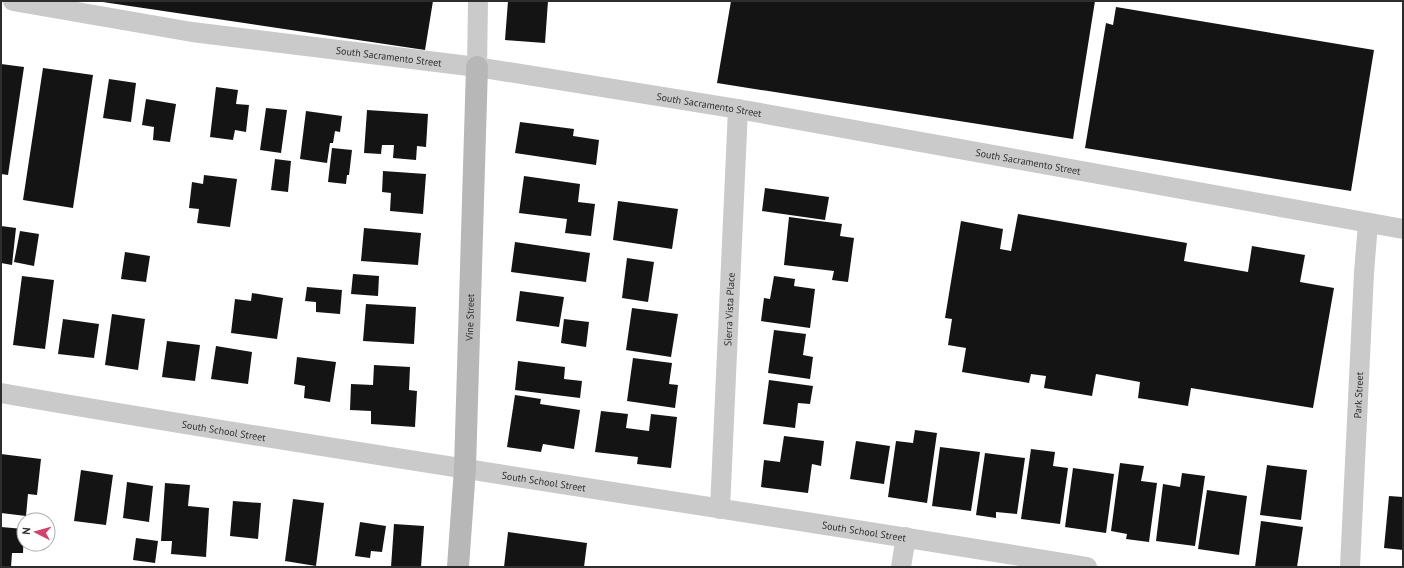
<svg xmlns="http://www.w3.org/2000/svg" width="1404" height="568" font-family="'PT Sans',sans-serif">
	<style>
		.building { fill: #141414 }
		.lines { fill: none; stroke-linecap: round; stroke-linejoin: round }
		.street { stroke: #cacaca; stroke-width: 20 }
		.secondary { stroke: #b7b7b7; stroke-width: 22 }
		.labels { text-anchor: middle; stroke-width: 4; stroke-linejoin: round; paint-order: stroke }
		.street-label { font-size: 10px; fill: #2d2d2d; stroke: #fff }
	</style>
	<rect width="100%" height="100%" fill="#fff"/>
	<!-- building -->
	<path class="building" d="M 96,1 L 433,1 L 425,50 Z
		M 508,1 L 548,1 L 545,43 L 505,40 Z
		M 731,1 L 1095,1 L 1073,139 L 717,83 Z
		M 1116,7 L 1374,50 L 1351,191 L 1085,148 L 1106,23 L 1113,25 Z
		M 1,64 L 24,67 L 8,175 L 1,174 Z
		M 43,68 L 93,75 L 73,208 L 23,200 Z
		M 109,79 L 136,83 L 131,122 L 103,118 Z
		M 216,87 L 238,90 L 236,104 L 249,105 L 246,132 L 235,130 L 233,140 L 210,137 Z
		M 146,99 L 176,104 L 170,142 L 153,140 L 154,127 L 142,125 Z
		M 266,108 L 287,110 L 281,153 L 260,150 Z
		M 367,110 L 428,114 L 426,147 L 417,146 L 416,160 L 393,158 L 394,145 L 382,145 L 381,154 L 364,153 Z
		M 306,111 L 342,116 L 340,132 L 335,131 L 333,143 L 330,143 L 327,163 L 300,159 Z
		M 520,122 L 574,129 L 573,136 L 599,140 L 596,165 L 515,153 Z
		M 332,148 L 352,150 L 349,175 L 347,175 L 346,184 L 328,182 Z
		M 275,159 L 291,161 L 288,192 L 271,190 Z
		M 383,171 L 426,174 L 423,214 L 390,211 L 391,193 L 382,192 Z
		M 204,175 L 237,179 L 230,227 L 197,223 L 199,209 L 189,208 L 192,182 L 203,184 Z
		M 524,176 L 580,184 L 578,202 L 595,204 L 591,236 L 565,233 L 567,219 L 519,213 Z
		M 765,188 L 829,197 L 825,220 L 762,211 Z
		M 618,201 L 678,209 L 672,249 L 613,240 Z
		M 1018,214 L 1187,243 L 1184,261 L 1248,272 L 1252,246 L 1305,255 L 1300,282 L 1334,288 L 1313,408 L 1191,388 L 1188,406 L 1138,398 L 1140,382 L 1096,374 L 1092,396 L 1044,388 L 1046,376 L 1031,374 L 1029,383 L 962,372 L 966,348 L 948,345 L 952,319 L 945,318 L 961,221 L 1003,229 L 1000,249 L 1011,251 Z
		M 789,217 L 842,224 L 840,236 L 854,238 L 848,282 L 832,280 L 834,271 L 784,265 Z
		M 1,226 L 16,228 L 12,265 L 1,263 Z
		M 364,228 L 421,233 L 418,265 L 361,261 Z
		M 20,231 L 39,234 L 34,266 L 14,262 Z
		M 515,242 L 590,253 L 586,282 L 511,272 Z
		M 125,252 L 150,256 L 146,282 L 121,279 Z
		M 627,258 L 654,262 L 648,302 L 622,298 Z
		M 353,274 L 379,276 L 378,296 L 351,294 Z
		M 22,276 L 54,280 L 45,349 L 13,345 Z
		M 774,276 L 795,279 L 794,286 L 815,289 L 810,328 L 761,321 L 764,298 L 770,299 Z
		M 307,287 L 342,290 L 340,314 L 316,312 L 316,302 L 305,301 Z
		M 520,291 L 564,297 L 559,327 L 516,321 Z
		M 252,293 L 283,298 L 277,339 L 231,333 L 235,299 L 251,301 Z
		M 366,304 L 416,307 L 414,344 L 363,341 Z
		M 632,308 L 678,314 L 671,357 L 626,350 Z
		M 112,314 L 145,319 L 138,370 L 105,365 Z
		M 63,319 L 99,324 L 94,358 L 58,354 Z
		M 564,319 L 589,322 L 586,347 L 561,343 Z
		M 774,330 L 806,334 L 803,355 L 813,357 L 810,379 L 768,373 Z
		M 167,341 L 200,345 L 195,381 L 162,377 Z
		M 216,346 L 252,352 L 248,384 L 211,379 Z
		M 297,357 L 336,362 L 330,402 L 304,398 L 305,386 L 294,384 Z
		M 633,358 L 672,363 L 669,384 L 678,385 L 675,408 L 627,401 Z
		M 518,361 L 565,367 L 564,379 L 582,381 L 580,398 L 515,390 Z
		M 374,365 L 410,367 L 409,390 L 417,391 L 415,427 L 371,424 L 371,411 L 350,410 L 351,384 L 373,385 Z
		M 769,380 L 813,386 L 810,404 L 798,403 L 795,428 L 763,424 Z
		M 515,395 L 541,399 L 540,404 L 580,410 L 574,449 L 543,444 L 541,452 L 507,447 Z
		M 601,411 L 628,414 L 626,428 L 649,431 L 651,414 L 677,417 L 671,468 L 637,464 L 638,457 L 595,452 Z
		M 915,430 L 937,433 L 927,503 L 888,497 L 896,441 L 913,443 Z
		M 784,436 L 824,441 L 821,466 L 812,464 L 808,493 L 761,487 L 764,460 L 780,462 Z
		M 856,441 L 890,446 L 884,484 L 850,479 Z
		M 940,447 L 980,452 L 971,511 L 932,506 Z
		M 1031,449 L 1055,452 L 1053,466 L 1068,468 L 1060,524 L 1021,519 Z
		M 985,453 L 1025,458 L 1017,514 L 996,512 L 996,518 L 976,515 Z
		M 1,454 L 41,459 L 37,495 L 28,494 L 26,516 L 1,513 Z
		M 1120,463 L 1144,466 L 1141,481 L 1157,483 L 1149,542 L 1126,539 L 1127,534 L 1111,531 Z
		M 1267,465 L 1307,470 L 1301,520 L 1260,515 Z
		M 1073,468 L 1114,474 L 1106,533 L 1065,527 Z
		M 81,470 L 113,475 L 106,525 L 74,521 Z
		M 1182,473 L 1205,476 L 1195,546 L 1156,541 L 1163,484 L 1180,487 Z
		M 127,482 L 153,486 L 149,522 L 123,518 Z
		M 165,483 L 190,485 L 188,506 L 209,508 L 206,557 L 171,554 L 172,541 L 161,541 Z
		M 1207,490 L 1247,496 L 1239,555 L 1198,549 Z
		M 1389,496 L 1403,497 L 1403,550 L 1384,548 Z
		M 293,499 L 324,503 L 316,566 L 285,561 Z
		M 233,501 L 261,503 L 258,539 L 230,536 Z
		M 1261,521 L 1303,527 L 1297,567 L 1255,567 Z
		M 360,522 L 386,526 L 382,552 L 371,551 L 370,558 L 355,556 Z
		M 394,524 L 424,526 L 421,567 L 391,567 Z
		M 1,527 L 24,529 L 23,553 L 12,553 L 11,567 L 1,567 Z
		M 508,532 L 587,543 L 584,567 L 504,567 Z
		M 136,538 L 158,541 L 155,563 L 133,560 Z"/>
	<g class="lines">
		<!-- street -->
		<g class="street">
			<path id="s1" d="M 13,1 L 192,32 L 477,67 L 738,109 L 1403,229"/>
			<path d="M 477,67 L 478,1"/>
			<path id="s2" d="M 1,393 C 362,456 725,507 1087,567"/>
			<path id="s3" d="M 720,509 L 738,109"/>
			<path d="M 901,567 L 906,537"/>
			<path id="s4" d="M 1350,567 L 1364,273 L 1368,223"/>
		</g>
		<!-- secondary -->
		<path class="secondary" id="s5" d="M 458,567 L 465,468 L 477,67"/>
	</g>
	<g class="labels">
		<!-- street labels -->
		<g class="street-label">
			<text dy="4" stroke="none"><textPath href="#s1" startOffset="380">South Sacramento Street</textPath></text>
			<text dy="4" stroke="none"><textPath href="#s1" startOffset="704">South Sacramento Street</textPath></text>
			<text dy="4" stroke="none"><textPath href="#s1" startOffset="1028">South Sacramento Street</textPath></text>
			<text dy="4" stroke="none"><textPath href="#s3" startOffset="200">Sierra Vista Place</textPath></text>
			<text dy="4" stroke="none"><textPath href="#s5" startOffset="250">Vine Street</textPath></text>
			<text dy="4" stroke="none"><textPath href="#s4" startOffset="172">Park Street</textPath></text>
			<text dy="4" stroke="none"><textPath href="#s2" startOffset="226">South School Street</textPath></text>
			<text dy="4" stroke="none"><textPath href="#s2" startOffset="550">South School Street</textPath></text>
			<text dy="4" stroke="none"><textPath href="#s2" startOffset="874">South School Street</textPath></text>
		</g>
	</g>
	<!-- border -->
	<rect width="1404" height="568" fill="none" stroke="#2d2d2d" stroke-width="4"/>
	<!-- north arrow -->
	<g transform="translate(36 532) rotate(276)"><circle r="19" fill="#ffffff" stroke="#ababab"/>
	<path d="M0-3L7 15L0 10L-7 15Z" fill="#d1426d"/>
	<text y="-6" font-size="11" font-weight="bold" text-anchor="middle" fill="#2d2d2d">N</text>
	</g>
</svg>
